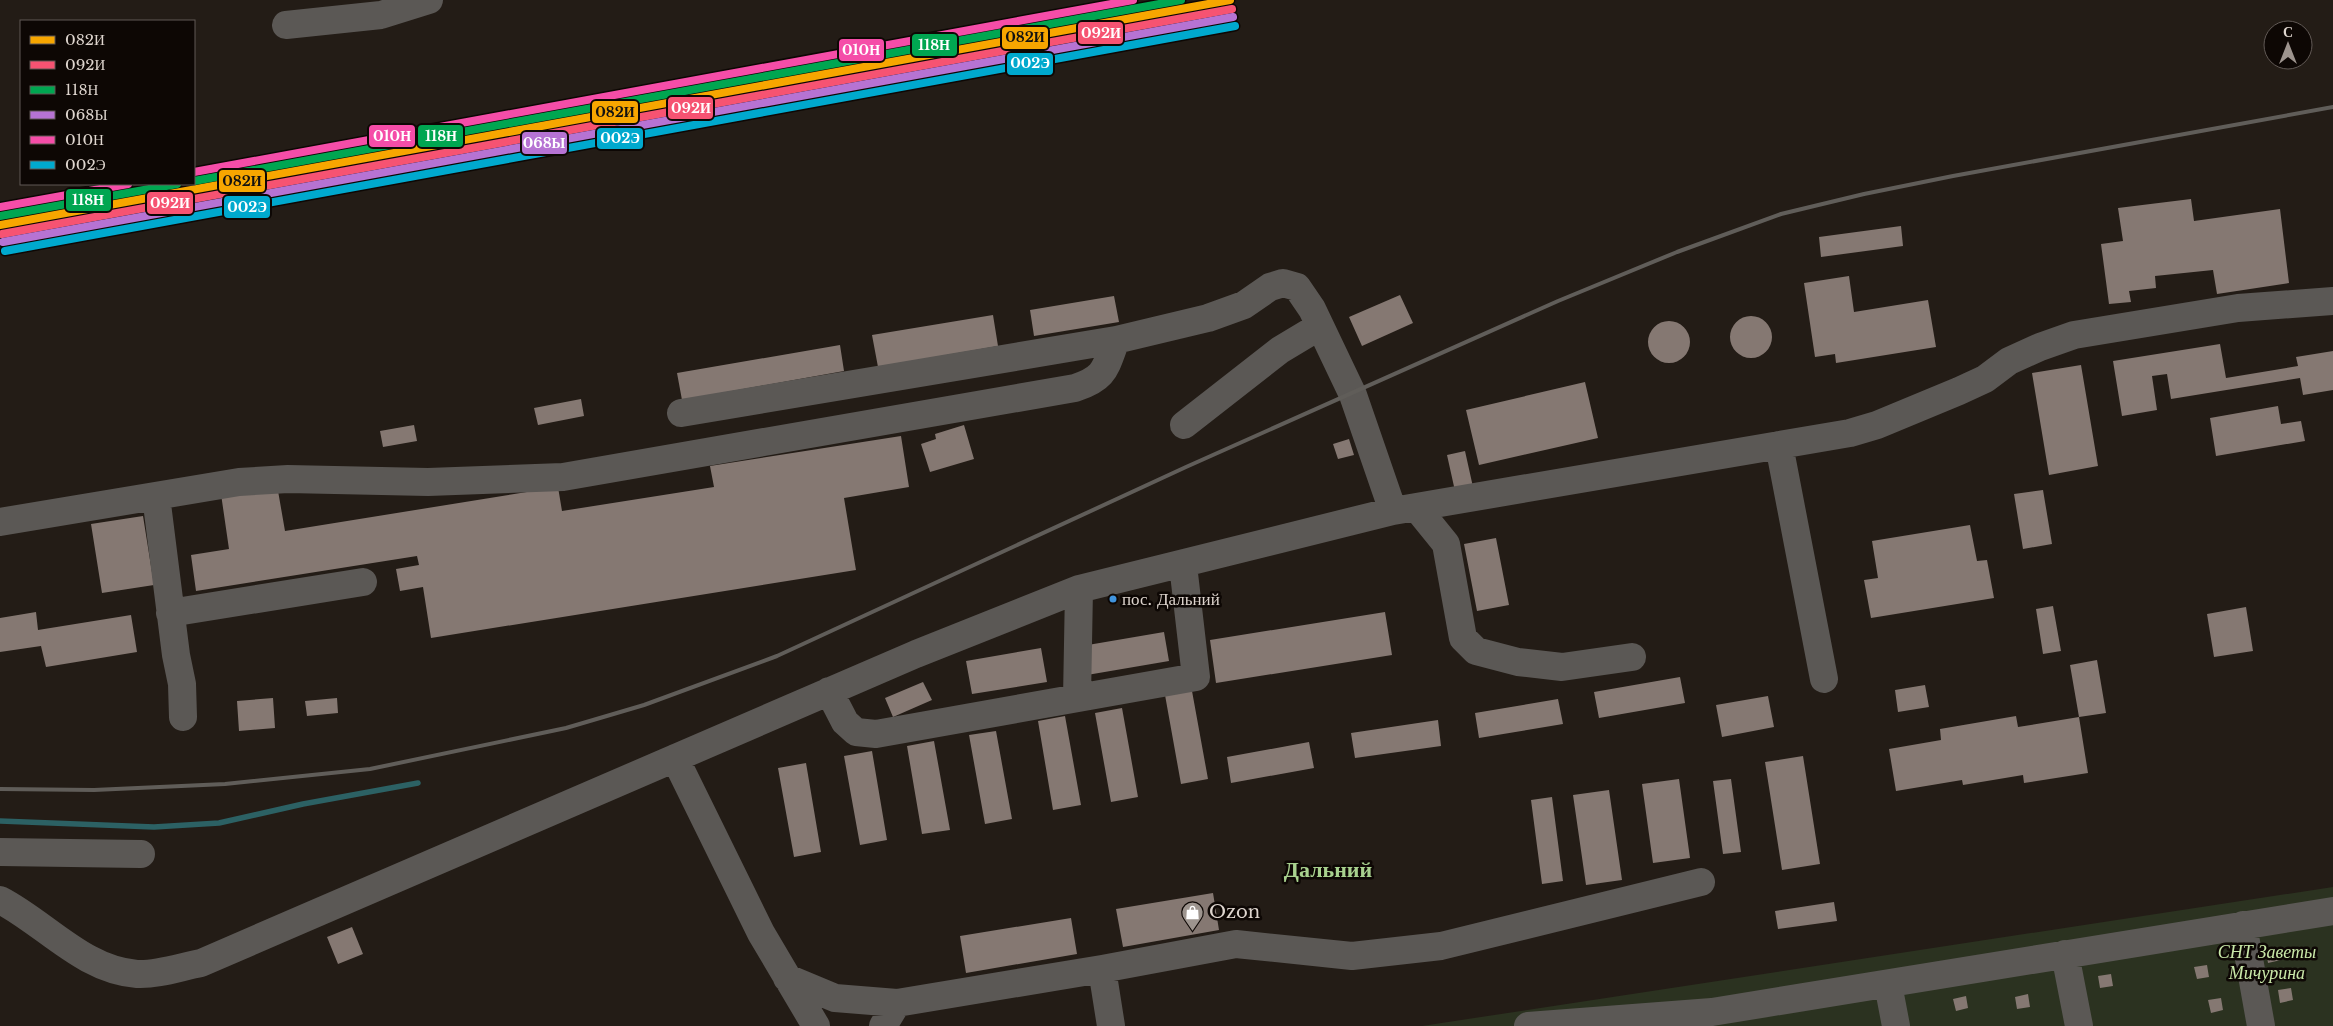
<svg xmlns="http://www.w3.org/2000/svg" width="2333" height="1026" font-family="'Libre Baskerville',serif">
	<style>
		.green { fill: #2b3220 }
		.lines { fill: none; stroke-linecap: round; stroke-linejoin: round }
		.stream { stroke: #2c6164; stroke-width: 5.5 }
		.building { fill: #857872 }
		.minor { stroke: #5b5855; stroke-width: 28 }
		.rail { stroke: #605d59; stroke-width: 4 }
		.rail-1-casing { stroke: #0d0704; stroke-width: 11 }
		.rail-2-casing { stroke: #0d0704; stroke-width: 11 }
		.rail-3-casing { stroke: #0d0704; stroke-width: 11 }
		.rail-4-casing { stroke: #0d0704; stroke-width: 11 }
		.rail-5-casing { stroke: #0d0704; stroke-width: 11 }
		.rail-6-casing { stroke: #0d0704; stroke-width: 11 }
		.rail-1 { stroke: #f7a600; stroke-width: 8 }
		.rail-2 { stroke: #f65372; stroke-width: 8 }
		.rail-3 { stroke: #00a651; stroke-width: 8 }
		.rail-4 { stroke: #b673d3; stroke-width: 8 }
		.rail-5 { stroke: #f54da8; stroke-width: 8 }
		.rail-6 { stroke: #00a9ce; stroke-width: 8 }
		.bus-dot { fill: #4094de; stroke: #0d0704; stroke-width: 2 }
		.labels { text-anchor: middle; stroke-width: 5; stroke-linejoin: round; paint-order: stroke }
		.bus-label { font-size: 17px; fill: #ded5ce; stroke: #0d0704; text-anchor: start }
		.poi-label { font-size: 18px; fill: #ded5ce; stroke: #0d0704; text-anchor: start }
		.park-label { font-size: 18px; font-style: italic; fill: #c9e8a8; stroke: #0d0704 }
		.district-label { font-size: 22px; font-weight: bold; fill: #a8d18e; stroke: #0d0704 }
		.line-badge { stroke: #0d0704; stroke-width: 2 }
		.badge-label { font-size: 14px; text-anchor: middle; font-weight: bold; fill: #fff }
		.pale-badge-label { font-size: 14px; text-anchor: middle; font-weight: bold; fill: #111 }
	</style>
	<rect width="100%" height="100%" fill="#231c16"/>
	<!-- green -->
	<path class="green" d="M 2333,887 L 2333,1026 L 1422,1026 Z"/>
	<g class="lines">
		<!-- stream -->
		<path class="stream" d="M 0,821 L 154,827 L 219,823 L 303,804 L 418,783"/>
	</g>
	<!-- building -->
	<path class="building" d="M 2191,199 L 2194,221 L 2280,209 L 2289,283 L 2217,294 L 2213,270 L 2155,276 L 2156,288 L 2129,291 L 2131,302 L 2109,304 L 2101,244 L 2123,241 L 2118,208 Z
		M 1901,226 L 1903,246 L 1821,257 L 1819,237 Z
		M 1849,276 L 1854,312 L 1928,300 L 1936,347 L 1836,363 L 1835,354 L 1815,357 L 1804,283 Z
		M 1400,295 L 1413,323 L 1362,346 L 1349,317 Z
		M 1114,296 L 1119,322 L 1034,336 L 1030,310 Z
		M 993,315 L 998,346 L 878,367 L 872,335 Z
		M1730 337a21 21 0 1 1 42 0a21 21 0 1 1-42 0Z
		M1648 342a21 21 0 1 1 42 0a21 21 0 1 1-42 0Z
		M 2220,344 L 2226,378 L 2298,366 L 2296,357 L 2333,351 L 2333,390 L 2303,395 L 2300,378 L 2171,399 L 2167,374 L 2152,376 L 2157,410 L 2122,416 L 2113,361 Z
		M 840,345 L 844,371 L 682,400 L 677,373 Z
		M 2081,365 L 2098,466 L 2049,475 L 2032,373 Z
		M 1585,382 L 1598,438 L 1479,465 L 1466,410 Z
		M 581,399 L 584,416 L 538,425 L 534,408 Z
		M 2278,406 L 2281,424 L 2301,421 L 2305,441 L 2216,456 L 2210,418 Z
		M 414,425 L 417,441 L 383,447 L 380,431 Z
		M 964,425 L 974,459 L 930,472 L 921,444 L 936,439 L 935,434 Z
		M 901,436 L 909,487 L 844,498 L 856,570 L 431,638 L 423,587 L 400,591 L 396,569 L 419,565 L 417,556 L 196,591 L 191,555 L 229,549 L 221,494 L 277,485 L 285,531 L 558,487 L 562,511 L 714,487 L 710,466 Z
		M 1349,439 L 1354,455 L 1338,459 L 1333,444 Z
		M 1465,451 L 1473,487 L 1455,491 L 1447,455 Z
		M 2043,490 L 2052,544 L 2023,549 L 2014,494 Z
		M 143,516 L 154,585 L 102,593 L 91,524 Z
		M 1970,525 L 1977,561 L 1987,560 L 1994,598 L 1871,618 L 1864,580 L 1878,578 L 1872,541 Z
		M 1496,538 L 1509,605 L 1477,611 L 1464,544 Z
		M 2053,606 L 2061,651 L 2043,654 L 2036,609 Z
		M 2246,607 L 2253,651 L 2214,657 L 2207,614 Z
		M 36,612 L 38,630 L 131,615 L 137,652 L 46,667 L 41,646 L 0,652 L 0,618 Z
		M 1385,612 L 1392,655 L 1216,683 L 1210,640 Z
		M 1164,632 L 1169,661 L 1087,675 L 1082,646 Z
		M 1041,648 L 1047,682 L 972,694 L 966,661 Z
		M 2097,660 L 2106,713 L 2079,717 L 2070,665 Z
		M 1680,677 L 1685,703 L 1599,718 L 1594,692 Z
		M 923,682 L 932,700 L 893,717 L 885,698 Z
		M 1925,685 L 1929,707 L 1898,712 L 1895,690 Z
		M 1192,691 L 1208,779 L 1181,784 L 1165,695 Z
		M 1768,696 L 1774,727 L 1722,737 L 1716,705 Z
		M 273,698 L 275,728 L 239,731 L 237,701 Z
		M 337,698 L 338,713 L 307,716 L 305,701 Z
		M 1558,699 L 1563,724 L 1479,738 L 1475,713 Z
		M 1122,708 L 1138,797 L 1111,802 L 1095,713 Z
		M 1065,716 L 1081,805 L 1053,810 L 1038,721 Z
		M 2016,716 L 2018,727 L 2079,717 L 2088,773 L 2024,783 L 2023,775 L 1963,785 L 1962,780 L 1896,791 L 1889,749 L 1941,740 L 1940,729 Z
		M 1438,720 L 1441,746 L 1355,758 L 1351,733 Z
		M 996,731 L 1012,819 L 985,824 L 969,735 Z
		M 934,741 L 950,830 L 922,834 L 907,746 Z
		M 1309,742 L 1314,768 L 1231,783 L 1227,757 Z
		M 872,751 L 887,840 L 860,845 L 844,756 Z
		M 1803,756 L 1820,864 L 1782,870 L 1765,762 Z
		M 806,763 L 821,852 L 794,857 L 778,768 Z
		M 1679,779 L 1690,858 L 1653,863 L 1642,784 Z
		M 1731,779 L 1741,852 L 1723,854 L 1713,781 Z
		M 1609,790 L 1622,880 L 1586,885 L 1573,795 Z
		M 1552,797 L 1563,881 L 1542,884 L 1531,800 Z
		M 1213,893 L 1219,930 L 1123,947 L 1116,909 Z
		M 1834,902 L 1837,921 L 1778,929 L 1775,911 Z
		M 1071,918 L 1077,954 L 966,973 L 960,936 Z
		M 352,927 L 363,954 L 338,964 L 327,937 Z
		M 2279,949 L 2281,960 L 2268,963 L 2266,951 Z
		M 2207,965 L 2209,977 L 2197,979 L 2194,967 Z
		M 2111,974 L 2113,986 L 2100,988 L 2098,976 Z
		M 2291,988 L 2293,1000 L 2280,1003 L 2278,990 Z
		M 2028,994 L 2030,1007 L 2017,1009 L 2015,997 Z
		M 1966,996 L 1968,1008 L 1956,1011 L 1953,999 Z
		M 2221,998 L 2223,1010 L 2211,1013 L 2208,1000 Z"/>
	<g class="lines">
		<!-- minor -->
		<path class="minor" d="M 286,25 L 381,15 L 429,0
			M 681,413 L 1116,340 L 1208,318 L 1244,305 L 1270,287 L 1283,283 L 1297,287 L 1312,309 L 1353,395 L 1393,511
			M 1184,425 L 1280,350 L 1320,326
			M 1779,445 L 1824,679
			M 156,496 L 176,655 L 182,684 L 183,717
			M 1416,507 L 1446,544 L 1463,638 L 1476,651 L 1518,662 L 1562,667 L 1632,657
			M 0,522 L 239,482 L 288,479 L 428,482 L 563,477 L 1075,388 C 1106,378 1105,368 1116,340
			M 170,613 L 363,582
			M 829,691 L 845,722 L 856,732 L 876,734 L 1196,677 L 1183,565
			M 1077,698 L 1079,589
			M 675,758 L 761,933 L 816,1026
			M 0,852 L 141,854
			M 0,900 C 45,923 83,970 137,974 C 158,975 180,967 201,963 L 916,654 L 1079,589 L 1393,511 L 1850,433 L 1877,425 L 1959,391 L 1985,379 L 2009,361 L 2040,347 L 2074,335 L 2238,308 L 2333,301
			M 2243,925 L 2261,1026
			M 2065,954 L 2079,1026
			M 1102,969 L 1111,1026
			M 787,978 L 835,998 L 897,1003 L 1102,969 L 1236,944 L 1352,956 L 1441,946 L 1701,882
			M 1888,984 L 1896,1026
			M 883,1026 L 897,1003
			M 1528,1026 L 1712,1012 L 2333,911"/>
		<!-- rail -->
		<path class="rail" d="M 0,789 L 94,790 L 225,784 L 370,769 L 566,728 L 644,705 L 777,656 L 1186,467 L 1558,301 L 1677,252 L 1781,214 L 1864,194 L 1953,176 L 2333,107"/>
		<defs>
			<path id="rail-1" d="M 0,225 L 1230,0"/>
			<path id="rail-2" d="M 2,234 L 1232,9"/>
			<path id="rail-3" d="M 194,181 L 1181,0
				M 0,216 L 177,184"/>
			<path id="rail-4" d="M 3,242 L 1233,17"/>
			<path id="rail-5" d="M 194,172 L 1133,0
				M 0,207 L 128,184"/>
			<path id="rail-6" d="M 5,251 L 1235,26"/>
		</defs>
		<!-- rail-1 casing -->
		<use href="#rail-1" class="rail-1-casing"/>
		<!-- rail-2 casing -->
		<use href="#rail-2" class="rail-2-casing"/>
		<!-- rail-3 casing -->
		<use href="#rail-3" class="rail-3-casing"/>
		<!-- rail-4 casing -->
		<use href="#rail-4" class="rail-4-casing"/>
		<!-- rail-5 casing -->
		<use href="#rail-5" class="rail-5-casing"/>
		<!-- rail-6 casing -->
		<use href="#rail-6" class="rail-6-casing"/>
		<!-- rail-1 -->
		<use href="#rail-1" class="rail-1"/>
		<!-- rail-2 -->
		<use href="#rail-2" class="rail-2"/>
		<!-- rail-3 -->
		<use href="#rail-3" class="rail-3"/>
		<!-- rail-4 -->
		<use href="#rail-4" class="rail-4"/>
		<!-- rail-5 -->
		<use href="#rail-5" class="rail-5"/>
		<!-- rail-6 -->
		<use href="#rail-6" class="rail-6"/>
	</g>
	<!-- icons -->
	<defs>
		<symbol id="shop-pin" viewBox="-11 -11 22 30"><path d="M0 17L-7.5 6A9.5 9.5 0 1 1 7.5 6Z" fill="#9d948e" stroke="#0d0704"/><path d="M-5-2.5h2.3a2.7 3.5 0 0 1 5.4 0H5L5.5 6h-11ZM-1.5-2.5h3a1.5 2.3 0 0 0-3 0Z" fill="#fff"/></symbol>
	</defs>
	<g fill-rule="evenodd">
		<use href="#shop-pin" x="1180" y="900" width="25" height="34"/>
	</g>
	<!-- markers -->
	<circle class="bus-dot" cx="1113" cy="599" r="4.5"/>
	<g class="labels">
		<!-- bus labels -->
		<g class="bus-label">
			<text x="1122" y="605">пос. Дальний</text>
		</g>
		<!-- poi labels -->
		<g class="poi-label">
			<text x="1209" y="918">Ozon</text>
		</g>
		<!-- park labels -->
		<g class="park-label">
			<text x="2267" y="958">СНТ Заветы<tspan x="2267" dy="21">Мичурина</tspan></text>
		</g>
		<!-- district labels -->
		<g class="district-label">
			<text x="1328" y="877">Дальний</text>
		</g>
	</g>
	<g class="line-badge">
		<rect x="1077" y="21" width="47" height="24" rx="5" fill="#f65372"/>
		<rect x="1001" y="26" width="48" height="24" rx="5" fill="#f7a600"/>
		<rect x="911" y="33" width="47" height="24" rx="5" fill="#00a651"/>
		<rect x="838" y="38" width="47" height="24" rx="5" fill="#f54da8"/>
		<rect x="1006" y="52" width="48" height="24" rx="5" fill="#00a9ce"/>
		<rect x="667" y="96" width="47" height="24" rx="5" fill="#f65372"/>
		<rect x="591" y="100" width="48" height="24" rx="5" fill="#f7a600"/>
		<rect x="417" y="124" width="47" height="24" rx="5" fill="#00a651"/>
		<rect x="368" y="124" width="48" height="24" rx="5" fill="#f54da8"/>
		<rect x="596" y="127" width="48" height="23" rx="5" fill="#00a9ce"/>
		<rect x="521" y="131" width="47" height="24" rx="5" fill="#b673d3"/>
		<rect x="218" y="169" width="48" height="24" rx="5" fill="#f7a600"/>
		<rect x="65" y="188" width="47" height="24" rx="5" fill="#00a651"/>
		<rect x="146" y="191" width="48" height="24" rx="5" fill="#f65372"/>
		<rect x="223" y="195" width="48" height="24" rx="5" fill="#00a9ce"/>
	</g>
	<g class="badge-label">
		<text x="1101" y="38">092И</text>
		<text x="934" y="50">118Н</text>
		<text x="861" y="55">010Н</text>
		<text x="1030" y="68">002Э</text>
		<text x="691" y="113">092И</text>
		<text x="441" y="141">118Н</text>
		<text x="392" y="141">010Н</text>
		<text x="620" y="143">002Э</text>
		<text x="544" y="148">068Ы</text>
		<text x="88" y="205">118Н</text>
		<text x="170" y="208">092И</text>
		<text x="247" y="212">002Э</text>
	</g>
	<g class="pale-badge-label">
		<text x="1025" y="42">082И</text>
		<text x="615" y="117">082И</text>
		<text x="242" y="186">082И</text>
	</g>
	<!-- legend -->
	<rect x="20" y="20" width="175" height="165" fill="#0d0704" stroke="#615955"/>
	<rect x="30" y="36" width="25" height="8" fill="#f7a600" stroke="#615955"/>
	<text x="65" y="45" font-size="15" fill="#ded5ce">082И</text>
	<rect x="30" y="61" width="25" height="8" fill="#f65372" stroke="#615955"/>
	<text x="65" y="70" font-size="15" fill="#ded5ce">092И</text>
	<rect x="30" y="86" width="25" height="8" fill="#00a651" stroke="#615955"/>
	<text x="65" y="95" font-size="15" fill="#ded5ce">118Н</text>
	<rect x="30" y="111" width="25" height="8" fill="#b673d3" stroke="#615955"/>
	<text x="65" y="120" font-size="15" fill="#ded5ce">068Ы</text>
	<rect x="30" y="136" width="25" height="8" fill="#f54da8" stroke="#615955"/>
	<text x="65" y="145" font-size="15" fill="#ded5ce">010Н</text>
	<rect x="30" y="161" width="25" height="8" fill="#00a9ce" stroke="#615955"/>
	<text x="65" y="170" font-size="15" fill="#ded5ce">002Э</text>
	<!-- north arrow -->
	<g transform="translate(2288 45)"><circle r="24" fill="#0d0704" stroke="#615955"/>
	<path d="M0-4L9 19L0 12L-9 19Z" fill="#9d948e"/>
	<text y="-8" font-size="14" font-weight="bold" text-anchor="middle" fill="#ded5ce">С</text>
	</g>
</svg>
